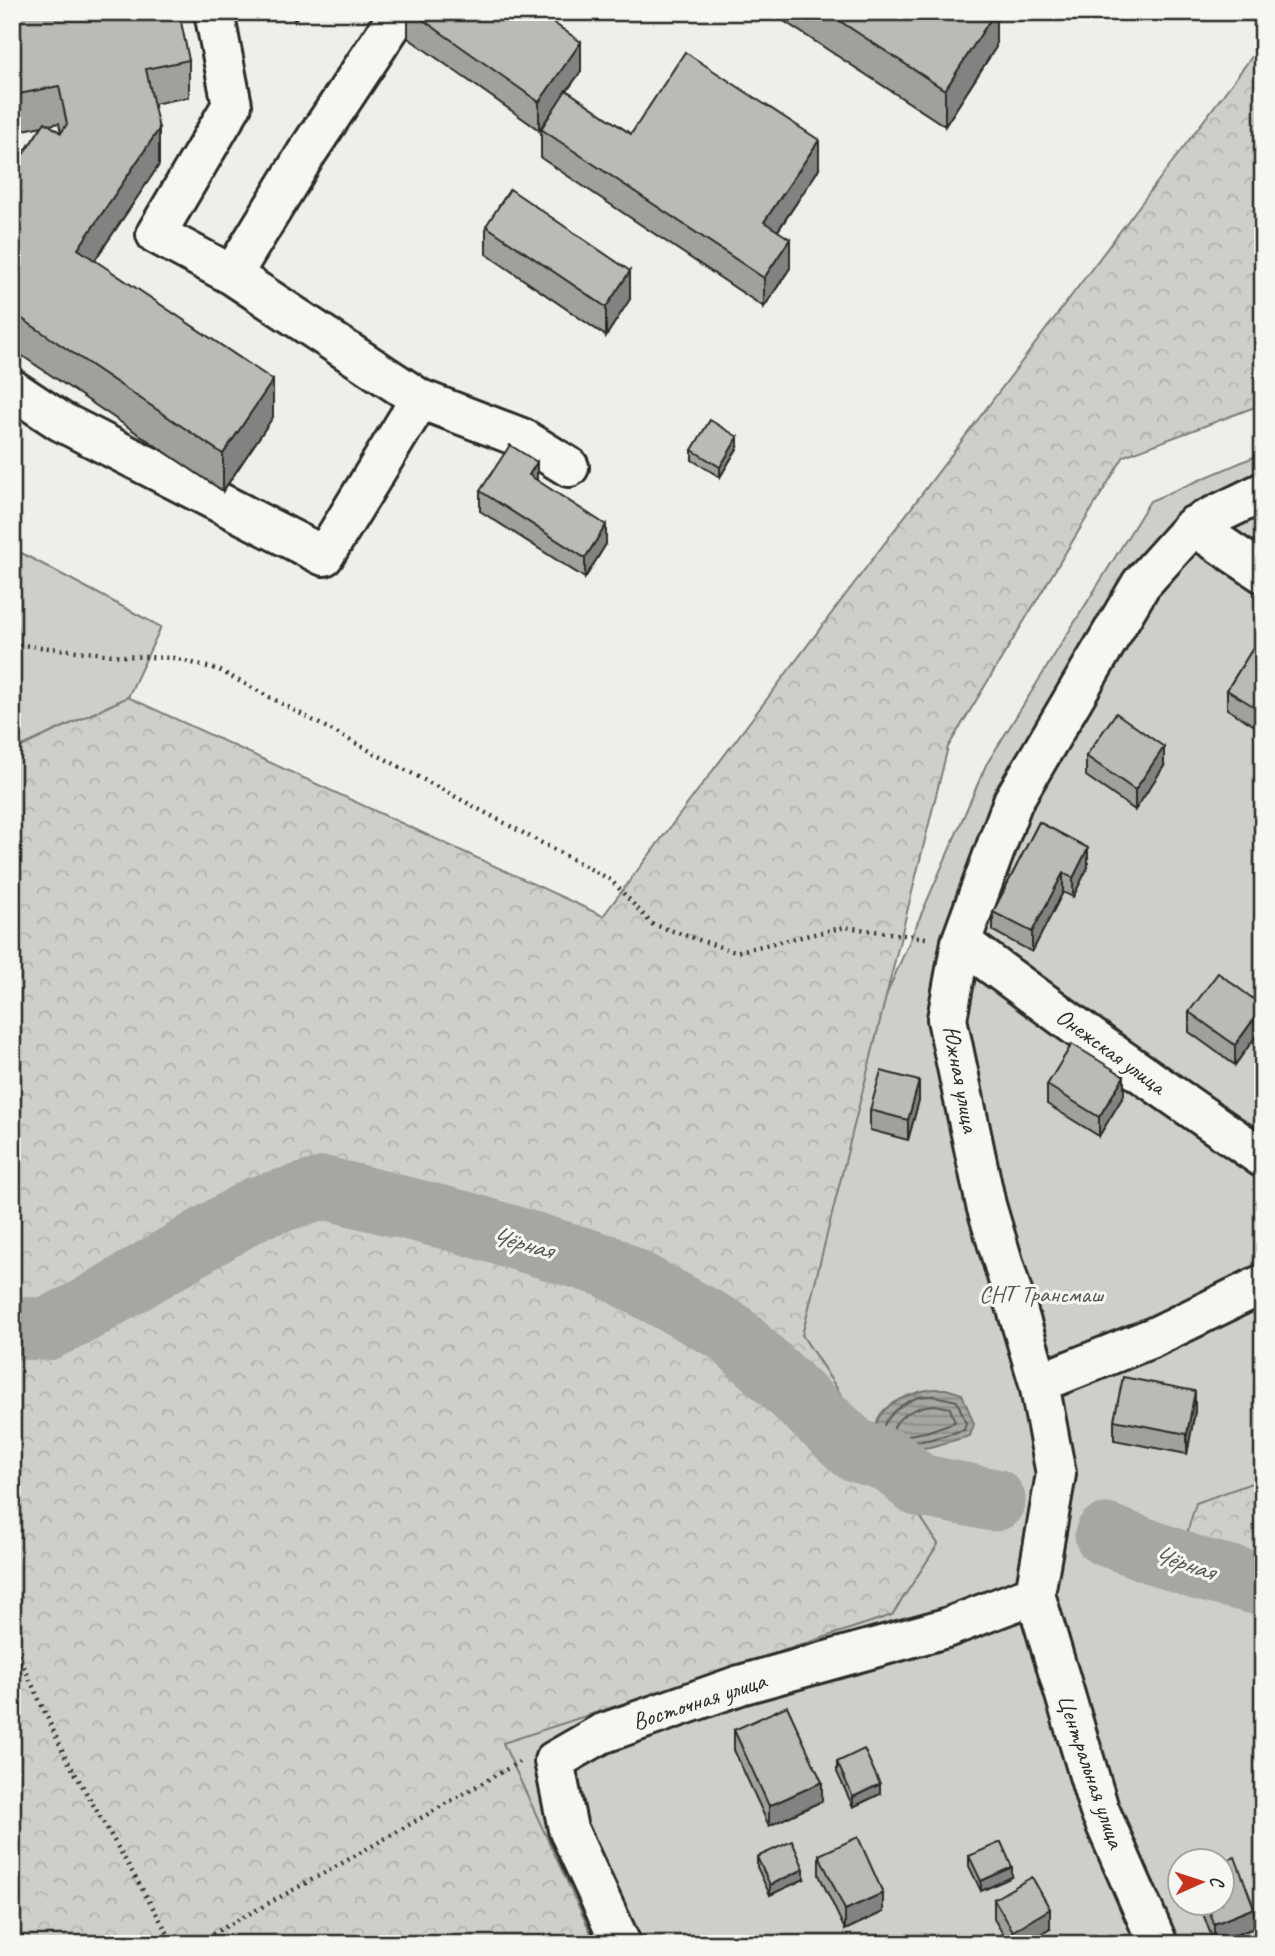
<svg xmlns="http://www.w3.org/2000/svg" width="1275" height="1956" font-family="Caveat,sans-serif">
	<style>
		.green { fill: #cececa; stroke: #7c7c7a; stroke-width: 2; fill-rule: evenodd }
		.forest { fill: url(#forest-crowns); stroke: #7c7c7a; stroke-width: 2 }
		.water { fill: url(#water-rules); stroke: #757573; stroke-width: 2 }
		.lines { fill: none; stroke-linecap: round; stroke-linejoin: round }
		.shore { stroke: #5c5c5b; stroke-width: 2 }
		.river { stroke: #a6a6a3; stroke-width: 63 }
		.minor-casing { stroke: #2b2b2b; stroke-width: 44 }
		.path { stroke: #2b2b2b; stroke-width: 4.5; stroke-dasharray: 2 5; stroke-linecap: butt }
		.minor { stroke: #f6f6f2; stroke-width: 38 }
		.wall { fill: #a0a09d; stroke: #2b2b2b; stroke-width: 2; fill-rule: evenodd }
		.shaded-wall { fill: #828280; stroke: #2b2b2b; stroke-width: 2 }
		.building { fill: #babab7; stroke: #2b2b2b; stroke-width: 2 }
		.labels { text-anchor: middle; stroke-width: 6; stroke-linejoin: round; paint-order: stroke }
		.street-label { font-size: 24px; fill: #2b2b2b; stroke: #f6f6f2 }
		.park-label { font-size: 24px; fill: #545453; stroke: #f6f6f2 }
		.water-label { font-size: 26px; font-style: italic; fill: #565655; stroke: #f6f6f2 }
	</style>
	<defs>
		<pattern id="forest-crowns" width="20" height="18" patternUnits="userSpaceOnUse" patternTransform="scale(1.75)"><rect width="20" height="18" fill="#cececa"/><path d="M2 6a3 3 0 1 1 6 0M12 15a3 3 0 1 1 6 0" fill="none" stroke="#b1b1ae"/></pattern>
		<pattern id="water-rules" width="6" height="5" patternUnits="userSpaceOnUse" patternTransform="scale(1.75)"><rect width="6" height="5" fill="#a6a6a3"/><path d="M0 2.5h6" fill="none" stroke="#878785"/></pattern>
	</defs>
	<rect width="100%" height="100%" fill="#eeeeea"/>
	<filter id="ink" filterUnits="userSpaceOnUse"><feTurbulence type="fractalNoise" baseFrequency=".0143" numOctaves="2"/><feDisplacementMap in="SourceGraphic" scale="14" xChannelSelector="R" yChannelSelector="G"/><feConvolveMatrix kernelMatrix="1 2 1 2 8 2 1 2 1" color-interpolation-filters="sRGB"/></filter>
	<g filter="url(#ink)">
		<!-- green -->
		<path class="green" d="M 1263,453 L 1263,1944 L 596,1944 L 502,1743 L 892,1615 L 938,1544 L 802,1335 L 884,1000 L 986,765 L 1150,501 ZM 1180,1862 L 1222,1862 L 1222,1904 L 1180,1904 Z
			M 12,548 L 161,627 L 128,697 L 23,746 L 12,753 Z"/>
		<!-- forest -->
		<path class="forest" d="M 1263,42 L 1263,404 L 1124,456 L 948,747 L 802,1335 L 938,1544 L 892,1615 L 503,1743 L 596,1944 L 12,1944 L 12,753 L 23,746 L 128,697 L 603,916 Z
			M 1263,1479 L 1263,1611 L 1171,1586 L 1196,1503 Z"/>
		<!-- water -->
		<path class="water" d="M 934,1389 L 946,1389 L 962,1394 L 974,1424 L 970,1436 L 930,1447 L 883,1454 L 875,1445 C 876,1438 875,1429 877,1422 C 883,1402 916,1391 934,1389 Z"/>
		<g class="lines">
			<!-- shore -->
			<path class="shore" d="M 934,1396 L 957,1401 L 966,1423 L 964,1430 L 928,1440 L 885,1446 C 873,1425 899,1405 916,1398 C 921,1396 928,1396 934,1396 Z
				M 935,1405 L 950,1408 L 955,1422 L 926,1432 L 896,1437 L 893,1435 C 892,1416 918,1406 935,1405 Z"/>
			<!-- river -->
			<path class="river" d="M 12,1328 L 47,1329 L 82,1312 L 256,1208 L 325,1188 L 462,1222 L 607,1266 L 729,1332 L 855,1450 L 891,1461 L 918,1485 L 994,1500
				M 1106,1535 L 1199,1569 L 1263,1585"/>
			<defs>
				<path id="minor" d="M 232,275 L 306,154 L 400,12
					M 12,389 L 60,421 L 324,556 L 420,399 L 232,275 L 156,234 L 232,105 L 214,12
					M 420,399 L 522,438 L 569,467
					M 1193,526 L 1263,573
					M 961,942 L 1115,1055 L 1263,1158
					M 1039,1383 L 1154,1337 L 1263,1284
					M 621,1944 L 568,1829 L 554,1761 L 601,1734 L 740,1685 L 946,1628 L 1035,1594
					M 1158,1944 L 1099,1809 L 1035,1594 L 1056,1474 L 1039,1383 L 986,1205 L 947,1019 L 961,942 L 1013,801 L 1141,584 L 1193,526 L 1263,492"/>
			</defs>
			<!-- minor casing -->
			<use href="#minor" class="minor-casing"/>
			<!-- path -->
			<path class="path" d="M 12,644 L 122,656 L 174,658 L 219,670 L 611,880 L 652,924 L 735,952 L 845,927 L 926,938
				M 12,1641 L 65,1756 L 174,1944
				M 194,1944 L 337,1866 L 519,1762"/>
			<!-- minor -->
			<use href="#minor" class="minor"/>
		</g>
		<!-- wall -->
		<path class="wall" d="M 12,12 L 189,60 L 189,97 L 153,104 L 159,165 L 95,260 L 273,417 L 223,491 L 12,349 L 12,171 L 42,126 L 19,131 L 12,100 ZM 59,123 L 61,133 L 49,125 Z
			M 283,12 L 301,12 L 295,20 Z
			M 408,12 L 538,12 L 581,71 L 567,91 L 631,134 L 819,169 L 778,231 L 790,268 L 764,307 L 541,158 L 541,129 L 556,106 L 539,130 L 408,38 Z
			M 770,12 L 996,12 L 996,47 L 945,126 Z
			M 486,226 L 630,299 L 606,336 L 486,254 Z
			M 738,447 L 720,477 L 692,460 L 692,450 Z
			M 537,481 L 606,544 L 585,578 L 480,511 L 480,491 Z
			M 1263,632 L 1263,731 L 1227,709 L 1227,690 Z
			M 1086,756 L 1164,766 L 1135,810 L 1086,776 Z
			M 1039,822 L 1088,867 L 1073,897 L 1063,892 L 1032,952 L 993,931 L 993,912 Z
			M 1263,1006 L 1263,1026 L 1235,1065 L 1189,1032 L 1189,1012 Z
			M 1047,1085 L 1124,1095 L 1099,1136 L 1047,1104 Z
			M 919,1100 L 908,1140 L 870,1130 L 870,1110 Z
			M 1195,1411 L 1187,1454 L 1114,1440 L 1114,1420 Z
			M 734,1730 L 822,1801 L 769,1826 L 734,1750 Z
			M 837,1762 L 880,1794 L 853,1807 L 837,1772 Z
			M 819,1855 L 883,1912 L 845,1930 L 819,1875 Z
			M 969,1856 L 1012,1877 L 981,1891 L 969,1866 Z
			M 757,1857 L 804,1879 L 770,1895 L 757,1867 Z
			M 994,1899 L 1050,1929 L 1024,1944 L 1009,1944 L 994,1919 Z
			M 1199,1903 L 1222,1903 L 1254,1928 L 1214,1943 Z"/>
		<!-- shaded-wall -->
		<path class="shaded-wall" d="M 295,12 L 301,12 L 295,20 Z
			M 995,12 L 996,12 L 996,47 L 945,126 L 945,90 Z
			M 581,42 L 581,71 L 539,130 L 539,102 Z
			M 159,129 L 159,165 L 78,285 L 78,249 Z
			M 819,140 L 819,169 L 764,251 L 764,222 Z
			M 790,239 L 790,268 L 764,307 L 764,278 Z
			M 630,271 L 630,299 L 606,336 L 606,307 Z
			M 273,380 L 273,417 L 223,491 L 223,454 Z
			M 738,437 L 738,447 L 720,477 L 720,467 Z
			M 537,462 L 537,482 L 529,475 Z
			M 606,525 L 606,544 L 585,578 L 585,558 Z
			M 1164,747 L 1164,766 L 1135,810 L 1135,790 Z
			M 1088,848 L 1088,867 L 1073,897 L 1073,878 Z
			M 1063,873 L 1063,892 L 1032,952 L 1032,932 Z
			M 1263,1007 L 1263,1026 L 1235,1065 L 1235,1045 Z
			M 1124,1076 L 1124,1095 L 1099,1136 L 1099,1117 Z
			M 919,1081 L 919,1100 L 908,1140 L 908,1120 Z
			M 1195,1391 L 1195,1411 L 1187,1454 L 1187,1434 Z
			M 822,1782 L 822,1801 L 769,1826 L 769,1806 Z
			M 880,1784 L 880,1794 L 853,1807 L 853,1797 Z
			M 1012,1867 L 1012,1877 L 981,1891 L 981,1881 Z
			M 804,1869 L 804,1879 L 770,1895 L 770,1885 Z
			M 883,1893 L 883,1912 L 845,1930 L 845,1910 Z
			M 1254,1908 L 1254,1928 L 1214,1943 L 1214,1924 Z
			M 1050,1909 L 1050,1929 L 1024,1944 L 1013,1944 L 1013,1931 Z"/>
		<!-- building -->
		<path class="building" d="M 12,12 L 179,12 L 189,60 L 146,69 L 159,129 L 78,249 L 273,380 L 223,454 L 12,312 L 12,171 L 45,122 L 61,133 L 67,124 L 59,86 L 19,94 L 12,63 Z
			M 412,12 L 538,12 L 581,42 L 539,102 Z
			M 826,12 L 995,12 L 945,90 Z
			M 685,52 L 819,140 L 764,222 L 790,239 L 764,278 L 541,129 L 566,90 L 631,134 Z
			M 510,189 L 630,271 L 606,307 L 486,226 Z
			M 710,420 L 738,437 L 720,467 L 692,450 Z
			M 510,445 L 537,462 L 529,475 L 606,525 L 585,558 L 480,491 Z
			M 1263,632 L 1263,712 L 1227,690 Z
			M 1116,713 L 1164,747 L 1135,790 L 1086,756 Z
			M 1039,822 L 1088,848 L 1073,878 L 1063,873 L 1032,932 L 993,912 Z
			M 1218,973 L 1263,1006 L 1235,1045 L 1189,1012 Z
			M 1072,1044 L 1124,1076 L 1099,1117 L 1047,1085 Z
			M 881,1071 L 919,1081 L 908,1120 L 870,1110 Z
			M 1123,1377 L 1195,1391 L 1187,1434 L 1114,1420 Z
			M 787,1706 L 822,1782 L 769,1806 L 734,1730 Z
			M 864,1749 L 880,1784 L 853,1797 L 837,1762 Z
			M 858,1837 L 883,1893 L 845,1910 L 819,1855 Z
			M 792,1841 L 804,1869 L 770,1885 L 757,1857 Z
			M 1001,1842 L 1012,1867 L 981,1881 L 969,1856 Z
			M 1235,1857 L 1254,1908 L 1214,1924 L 1207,1903 L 1222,1903 L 1222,1862 Z
			M 1032,1877 L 1050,1909 L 1013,1931 L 994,1899 Z"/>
	</g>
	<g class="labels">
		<!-- street labels -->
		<g class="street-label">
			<text transform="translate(1111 1051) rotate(36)" y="8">Онежская улица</text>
			<text transform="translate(961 1079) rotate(79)" y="8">Южная улица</text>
			<text transform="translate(699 1701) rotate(-18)" y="8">Восточная улица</text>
			<text transform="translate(1091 1771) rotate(71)" y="8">Центральная улица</text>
		</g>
		<!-- park labels -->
		<g class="park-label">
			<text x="1041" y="1302">СНТ Трансмаш</text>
		</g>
		<!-- water labels -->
		<g class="water-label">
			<text transform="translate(522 1242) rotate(15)" y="9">Чёрная</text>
			<text transform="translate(1184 1562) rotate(18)" y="9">Чёрная</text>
		</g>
	</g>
	<!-- margin -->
	<rect width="1275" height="1956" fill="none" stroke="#f6f6f2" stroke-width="42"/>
	<rect x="21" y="21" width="1233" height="1914" fill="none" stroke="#2b2b2b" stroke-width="2.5" filter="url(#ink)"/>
	<!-- north arrow -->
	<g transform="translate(1201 1882) rotate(87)"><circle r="33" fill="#f6f6f2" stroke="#a5a5a2" stroke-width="2"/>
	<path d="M0-5L12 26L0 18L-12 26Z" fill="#c8321e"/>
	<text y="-10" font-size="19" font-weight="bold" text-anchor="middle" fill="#2b2b2b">С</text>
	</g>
</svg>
